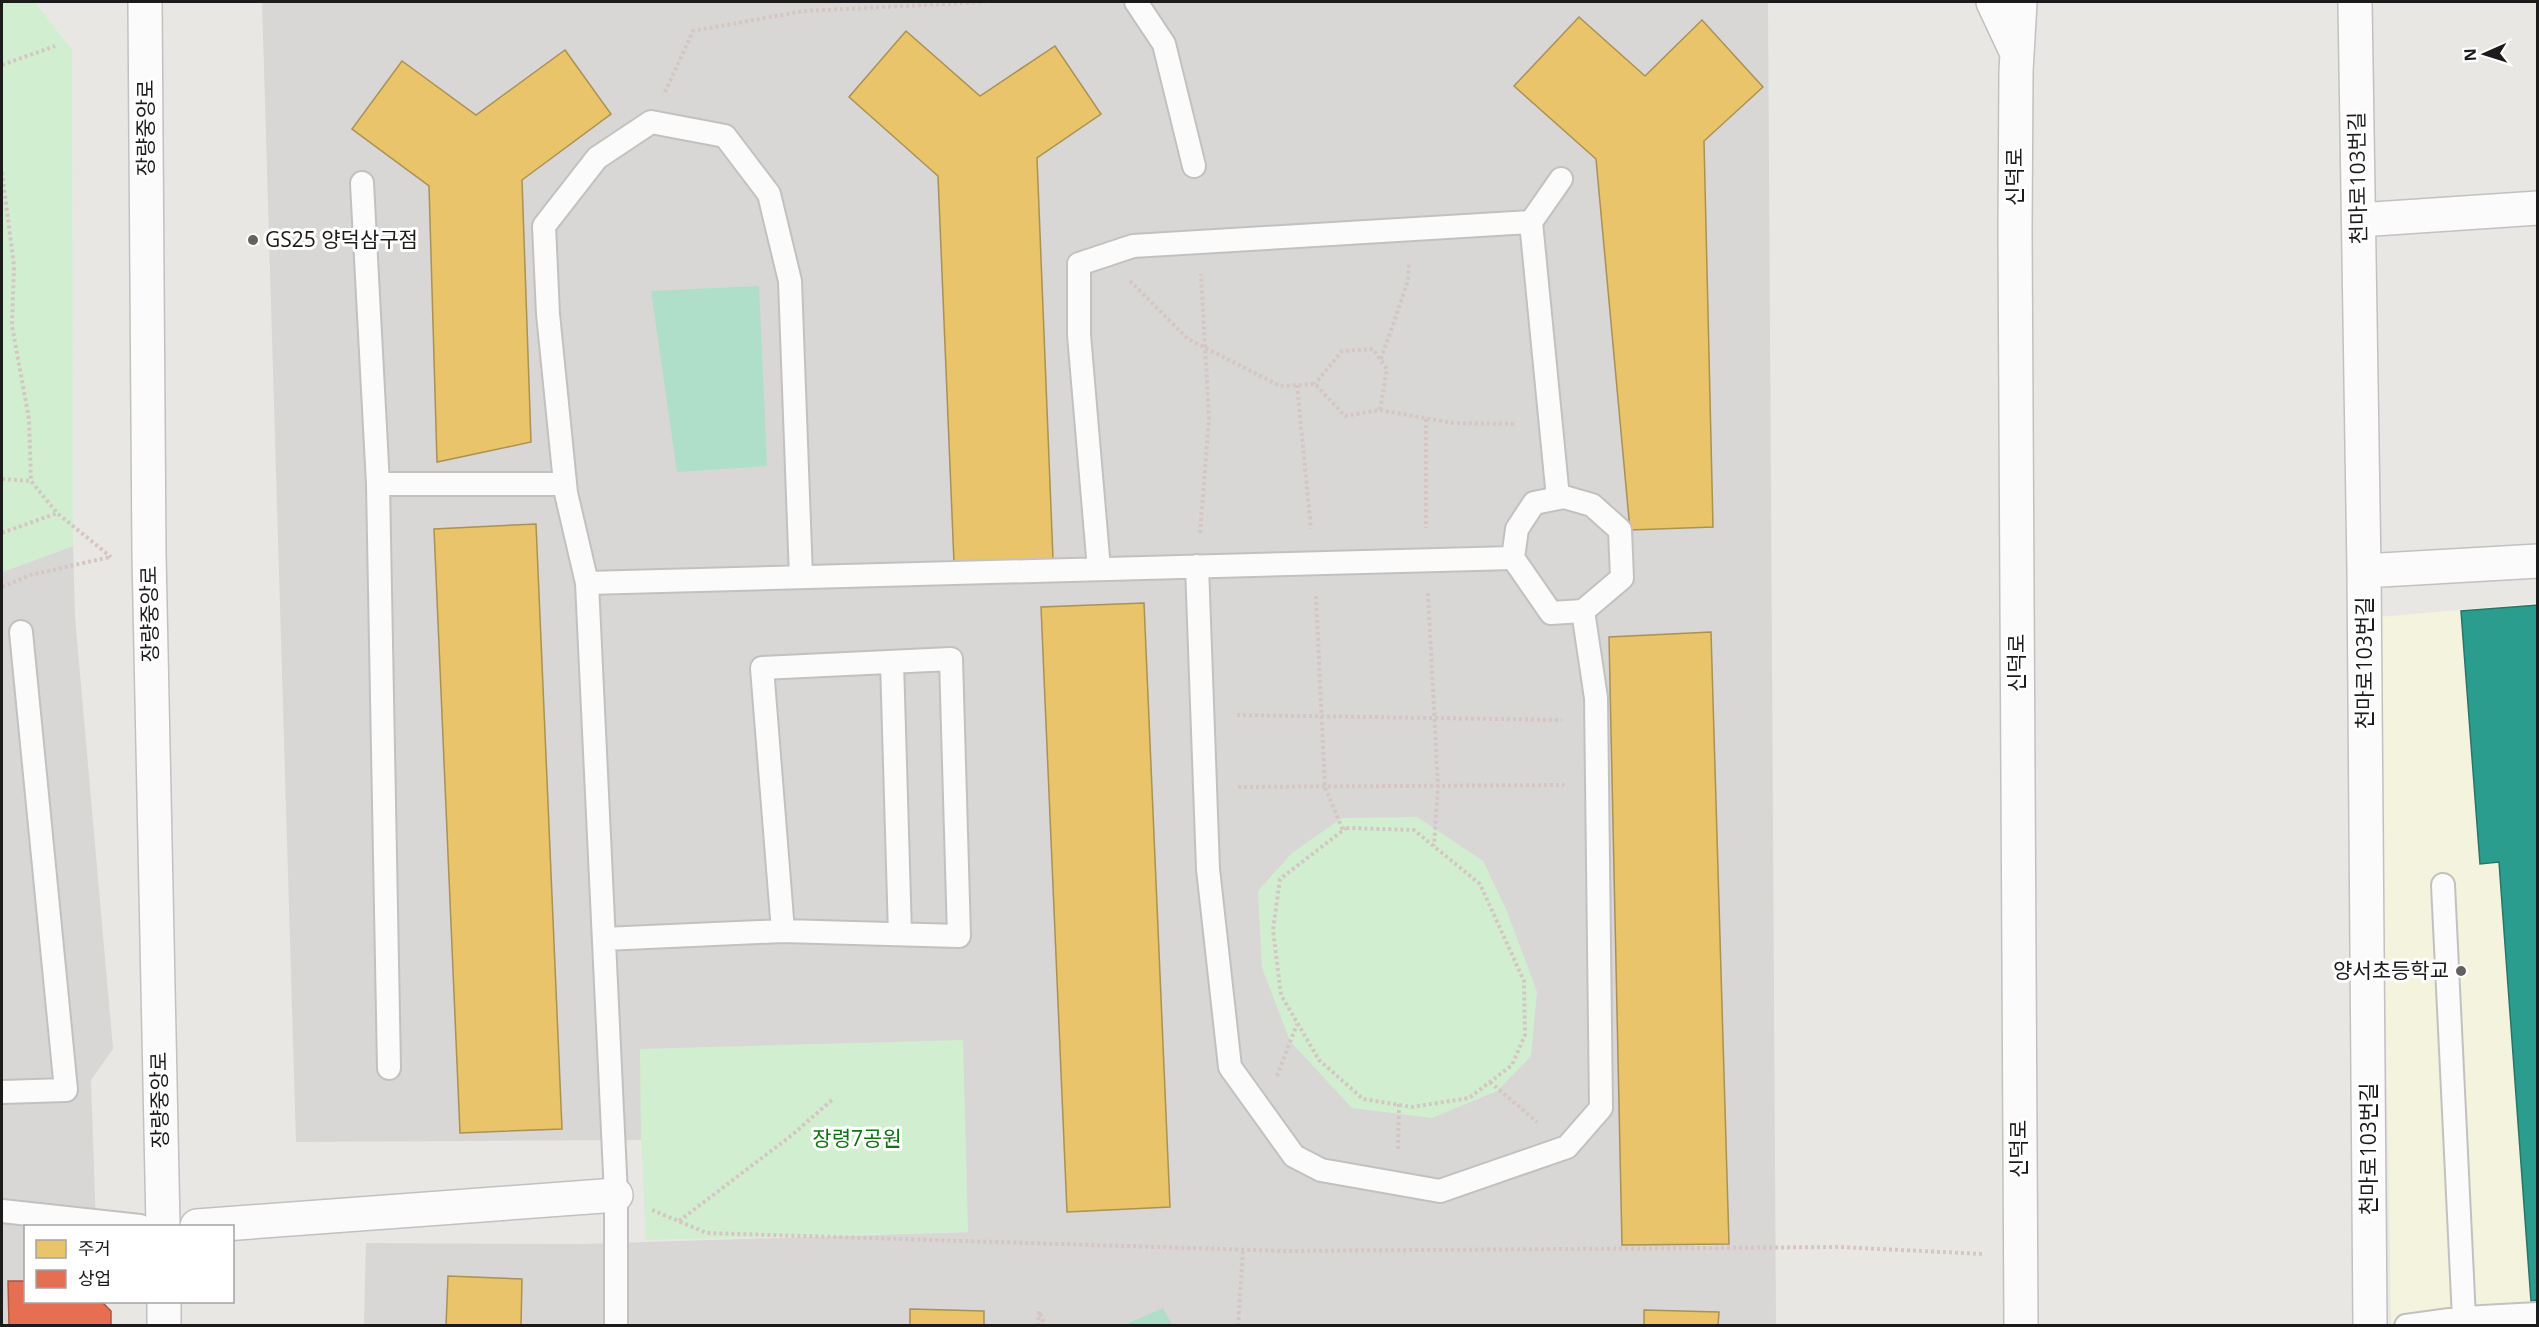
<svg xmlns="http://www.w3.org/2000/svg" width="2539" height="1327" font-family="'Open Sans','Noto Sans KR',sans-serif">
	<style>
		.residential { fill: #d8d7d5 }
		.education { fill: #f4f3dd }
		.park { fill: #d1efd0 }
		.pitch { fill: #afdfc9 }
		.homes { fill: #e9c46a; stroke: #ab9152; stroke-width: 1.5 }
		.shops { fill: #e76f51; stroke: #aa5641; stroke-width: 1.5 }
		.schools { fill: #2a9d8f; stroke: #26766c; stroke-width: 1.5 }
		.lines { fill: none; stroke-linecap: round; stroke-linejoin: round }
		.service-casing { stroke: #c2c1c0; stroke-width: 26 }
		.minor-casing { stroke: #c2c1c0; stroke-width: 36 }
		.tertiary-casing { stroke: #c2c1c0; stroke-width: 36 }
		.path { stroke: #d5c6c4; stroke-width: 4; stroke-dasharray: 3 3; stroke-linecap: butt }
		.service { stroke: #fcfbfb; stroke-width: 22 }
		.minor { stroke: #fcfbfb; stroke-width: 33 }
		.tertiary { stroke: #fcfbfb; stroke-width: 33 }
		.poi-dot { fill: #636261; stroke: #fff; stroke-width: 2 }
		.labels { text-anchor: middle; stroke-width: 6; stroke-linejoin: round; paint-order: stroke }
		.street-label { font-size: 21px; fill: #1b1b1b; stroke: #fff }
		.poi-label { font-size: 21px; fill: #1b1b1b; stroke: #fff; text-anchor: start }
		.park-label { font-size: 21px; fill: #0f7312; stroke: #fff }
	</style>
	<rect width="100%" height="100%" fill="#e9e7e4"/>
	<!-- residential -->
	<path class="residential" d="M 262,2 L 1768,2 L 1776,1325 L 364,1325 L 366,1243 L 581,1244 L 968,1232 L 641,1049 L 641,1140 L 296,1142 Z
		M 73,546 L 75,617 L 113,1049 L 91,1080 L 96,1226 L 26,1226 L 26,1302 L 99,1302 L 100,1325 L 2,1326 L 2,572 Z"/>
	<!-- education -->
	<path class="education" d="M 2537,603 L 2537,1325 L 2391,1325 L 2379,617 Z"/>
	<!-- park -->
	<path class="park" d="M 2,2 L 35,2 L 72,50 L 73,546 L 2,572 Z
		M 1417,817 L 1483,861 L 1506,909 L 1537,992 L 1531,1056 L 1497,1091 L 1432,1118 L 1352,1108 L 1290,1041 L 1262,968 L 1258,891 L 1292,853 L 1342,818 Z
		M 963,1040 L 968,1232 L 646,1240 L 641,1140 L 640,1049 Z"/>
	<!-- pitch -->
	<path class="pitch" d="M 759,286 L 767,466 L 677,472 L 651,291 Z
		M 1163,1308 L 1172,1325 L 1124,1325 Z"/>
	<!-- homes -->
	<path class="homes" d="M 1579,17 L 1645,76 L 1702,20 L 1763,87 L 1704,141 L 1713,527 L 1630,530 L 1596,159 L 1514,86 Z
		M 906,31 L 980,96 L 1055,46 L 1101,114 L 1037,158 L 1053,559 L 954,563 L 938,176 L 849,97 Z
		M 565,50 L 611,114 L 522,180 L 531,442 L 437,462 L 429,186 L 352,129 L 402,61 L 476,115 Z
		M 536,524 L 562,1129 L 460,1133 L 434,529 Z
		M 1144,603 L 1170,1207 L 1067,1212 L 1041,607 Z
		M 1711,632 L 1729,1244 L 1622,1245 L 1609,637 Z
		M 448,1276 L 522,1279 L 521,1326 L 446,1326 Z
		M 910,1309 L 984,1311 L 984,1326 L 910,1326 Z
		M 1644,1310 L 1719,1312 L 1718,1326 L 1644,1326 Z"/>
	<!-- shops -->
	<path class="shops" d="M 8,1281 L 26,1281 L 26,1302 L 102,1302 L 111,1311 L 111,1326 L 9,1326 Z"/>
	<!-- schools -->
	<path class="schools" d="M 2538,605 L 2538,1300 L 2531,1301 L 2499,862 L 2480,864 L 2461,611 Z"/>
	<g class="lines">
		<defs>
			<path id="service" d="M 1136,2 L 1164,44 L 1194,166
				M 362,183 L 378,484 L 565,484
				M 1531,222 L 1561,179
				M 378,484 L 389,1068
				M 1564,497 L 1592,505 L 1620,530 L 1622,578 L 1583,611 L 1551,613 L 1513,558 L 1517,529 L 1534,503 Z
				M 1197,566 L 1208,869 L 1230,1067 L 1294,1156 L 1321,1170 L 1440,1191 L 1567,1147 L 1601,1108 L 1596,698 L 1583,611
				M 1099,569 L 1079,335 L 1079,264 L 1133,246 L 1531,222 L 1558,498
				M 587,583 L 566,493 L 548,314 L 544,226 L 597,158 L 651,122 L 725,136 L 769,194 L 790,281 L 801,577
				M 892,662 L 900,934
				M 2443,885 L 2464,1318
				M 604,939 L 783,931 L 762,668 L 951,659 L 959,936 L 783,931
				M 2,1092 L 66,1090 L 21,632
				M 2,1211 L 140,1226
				M 616,1326 L 616,1195 L 587,583 L 1513,558
				M 2406,1326 L 2464,1318 L 2538,1314"/>
			<path id="minor" d="M 2355,2 L 2364,571 L 2370,1326
				M 2359,220 L 2538,208
				M 2364,571 L 2538,561"/>
			<path id="tertiary" d="M 145,2 L 149,555 L 163,1226
				M 1993,2 L 2016,51
				M 2020,2 L 2016,71 L 2015,230 L 2021,1326
				M 197,1226 L 616,1195
				M 164,1302 L 164,1326"/>
		</defs>
		<!-- service casing -->
		<use href="#service" class="service-casing"/>
		<!-- minor casing -->
		<use href="#minor" class="minor-casing"/>
		<!-- tertiary casing -->
		<use href="#tertiary" class="tertiary-casing"/>
		<!-- path -->
		<path class="path" d="M 2,65 L 55,46
			M 665,92 L 693,31 L 804,11 L 985,2
			M 2,172 L 14,266 L 12,326 L 29,419 L 31,481 L 57,513
			M 1130,281 L 1188,339 L 1280,386 L 1315,384 L 1345,416 L 1380,410 L 1387,369 L 1373,349 L 1342,351 L 1315,384
			M 1381,359 L 1408,281 L 1409,263
			M 1297,385 L 1311,529
			M 1380,410 L 1452,423 L 1516,424
			M 1426,419 L 1426,528
			M 2,479 L 31,481
			M 2,533 L 57,513 L 111,557
			M 1200,533 L 1209,419 L 1201,274
			M 2,587 L 30,575 L 110,557
			M 1428,593 L 1438,786 L 1434,846
			M 1316,596 L 1325,787 L 1342,828 L 1346,828 L 1414,830 L 1480,884 L 1524,981 L 1525,1035 L 1512,1065 L 1469,1098 L 1412,1107 L 1363,1099 L 1319,1060 L 1281,995 L 1273,930 L 1280,879 L 1346,828
			M 1237,715 L 1562,720
			M 1238,787 L 1564,785
			M 1277,1076 L 1297,1024
			M 1490,1082 L 1537,1122
			M 1398,1149 L 1399,1104
			M 652,1210 L 707,1233 L 1286,1251 L 1840,1247 L 1983,1254
			M 679,1221 L 792,1135 L 833,1099
			M 1038,1326 L 1039,1311 L 1045,1326
			M 1238,1326 L 1243,1250"/>
		<!-- service -->
		<use href="#service" class="service"/>
		<!-- minor -->
		<use href="#minor" class="minor"/>
		<!-- tertiary -->
		<use href="#tertiary" class="tertiary"/>
	</g>
	<!-- markers -->
	<g class="poi-dot">
		<circle cx="253" cy="240" r="6"/>
		<circle cx="2461" cy="971" r="6"/>
	</g>
	<g class="labels">
		<!-- street labels -->
		<g class="street-label">
			<text transform="translate(146 128) rotate(-90)" y="7">장량중앙로</text>
			<text transform="translate(2015 177) rotate(-90)" y="7">신덕로</text>
			<text transform="translate(2358 178) rotate(-91)" y="7">천마로103번길</text>
			<text transform="translate(150 614) rotate(-91)" y="7">장량중앙로</text>
			<text transform="translate(2017 663) rotate(-90)" y="7">신덕로</text>
			<text transform="translate(2365 663) rotate(-90)" y="7">천마로103번길</text>
			<text transform="translate(160 1100) rotate(-91)" y="7">장량중앙로</text>
			<text transform="translate(2019 1149) rotate(-90)" y="7">신덕로</text>
			<text transform="translate(2369 1149) rotate(-90)" y="7">천마로103번길</text>
		</g>
		<!-- poi labels -->
		<g class="poi-label">
			<text x="265" y="247">GS25 양덕삼구점</text>
			<text x="2449" y="978" text-anchor="end">양서초등학교</text>
		</g>
		<!-- park labels -->
		<g class="park-label">
			<text x="857" y="1146">장령7공원</text>
		</g>
	</g>
	<!-- border -->
	<rect width="2539" height="1327" fill="none" stroke="#1b1b1b" stroke-width="6"/>
	<!-- legend -->
	<rect x="24" y="1225" width="210" height="78" fill="#ffffff" stroke="#a4a4a4" stroke-width="1.5"/>
	<rect x="36" y="1240" width="30" height="18" fill="#e9c46a" stroke="#a4a4a4" stroke-width="1.5"/>
	<text x="78" y="1255" font-size="18" fill="#1b1b1b">주거</text>
	<rect x="36" y="1270" width="30" height="18" fill="#e76f51" stroke="#a4a4a4" stroke-width="1.5"/>
	<text x="78" y="1285" font-size="18" fill="#1b1b1b">상업</text>
	<!-- north arrow -->
	<g transform="translate(2485 54) rotate(267)" stroke="#ffffff" stroke-width="4.5" paint-order="stroke">
	<path d="M0-4.5L10 22L0 15L-10 22Z" fill="#1b1b1b"/>
	<text y="-9" font-size="16" font-weight="bold" text-anchor="middle" fill="#1b1b1b">N</text>
	</g>
</svg>
